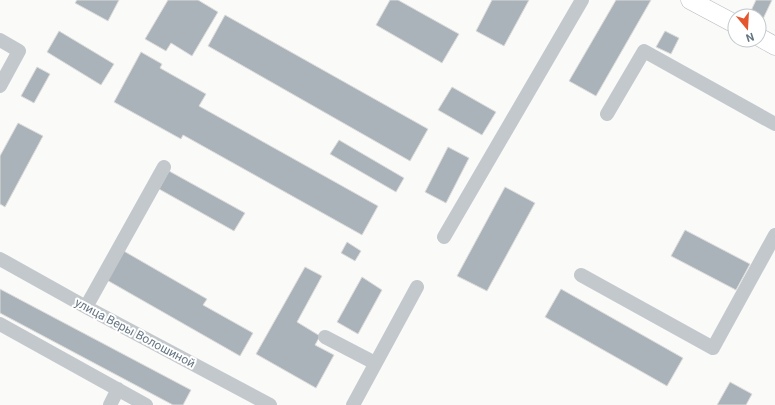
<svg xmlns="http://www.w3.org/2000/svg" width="775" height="405" font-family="Roboto,sans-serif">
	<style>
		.building { fill: #aab3b9; stroke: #dcdcda }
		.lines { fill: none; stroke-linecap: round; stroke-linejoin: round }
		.major-casing { stroke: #b5babe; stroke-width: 19 }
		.minor { stroke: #c3c8cc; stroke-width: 14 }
		.major { stroke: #fff; stroke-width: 18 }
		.labels { text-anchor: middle; stroke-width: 4; stroke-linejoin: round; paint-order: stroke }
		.street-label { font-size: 12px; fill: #657683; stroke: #fff }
	</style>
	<rect width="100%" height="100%" fill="#fafaf8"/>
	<!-- building -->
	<path class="building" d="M 77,0 L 119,0 L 108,21 L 75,3 Z
		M 168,0 L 198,0 L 218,12 L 192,56 L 171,43 L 166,51 L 145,39 Z
		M 390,0 L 398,0 L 459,34 L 442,63 L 376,25 Z
		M 492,0 L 529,0 L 504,46 L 476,31 Z
		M 616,0 L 651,0 L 596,96 L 569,81 Z
		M 756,0 L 772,0 L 762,21 L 759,20 L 759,16 L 749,15 Z
		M 225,15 L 428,129 L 410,161 L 208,46 Z
		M 59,31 L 114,64 L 101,85 L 47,52 Z
		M 665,31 L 679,38 L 671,54 L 656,47 Z
		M 141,52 L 162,64 L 160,68 L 206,94 L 199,106 L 378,206 L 362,235 L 183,135 L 181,139 L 114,102 Z
		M 37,67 L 50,74 L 34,103 L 21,96 Z
		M 452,87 L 496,112 L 482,135 L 438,110 Z
		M 18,123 L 43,136 L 5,207 L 0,204 L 0,156 Z
		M 339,140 L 404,178 L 396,192 L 330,154 Z
		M 448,147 L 469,158 L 446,203 L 425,192 Z
		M 169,171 L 245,213 L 234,231 L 159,189 Z
		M 505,187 L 535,203 L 487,291 L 457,276 Z
		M 685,230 L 750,264 L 736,290 L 671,256 Z
		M 347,242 L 361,251 L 355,261 L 341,253 Z
		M 122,250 L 207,299 L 203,305 L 253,333 L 240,356 L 105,279 Z
		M 305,267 L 322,276 L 297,322 L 320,336 L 315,345 L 334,355 L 316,388 L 256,354 Z
		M 362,277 L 382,290 L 358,334 L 337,322 Z
		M 0,289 L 191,390 L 183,405 L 173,405 L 0,313 Z
		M 561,289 L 683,358 L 667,386 L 545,317 Z
		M 730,382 L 752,394 L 746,405 L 717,405 Z"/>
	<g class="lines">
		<defs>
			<path id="major" d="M 690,0 L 735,24
				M 759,37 L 775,46"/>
		</defs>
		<!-- major casing -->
		<use href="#major" class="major-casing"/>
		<!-- minor -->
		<path class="minor" d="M 0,40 L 19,51 L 0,86
			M 607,114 L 644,51 L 775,124
			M 444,237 L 582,0
			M 0,259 L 86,307 L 270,405
			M 581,275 L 713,348 L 775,235
			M 86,307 L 164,167
			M 0,324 L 146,405
			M 325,337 L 375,363
			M 110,405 L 118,389
			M 353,405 L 417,287"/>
		<!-- major -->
		<use href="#major" class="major"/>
	</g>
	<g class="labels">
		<!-- street labels -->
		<g class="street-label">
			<text transform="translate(135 333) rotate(28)" y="4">улица Веры Волошиной</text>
		</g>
	</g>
	<!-- north arrow -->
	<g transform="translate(747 28) rotate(162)"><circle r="19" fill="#ffffff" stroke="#c1c8cd"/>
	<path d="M0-3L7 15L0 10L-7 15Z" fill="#e4572e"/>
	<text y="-6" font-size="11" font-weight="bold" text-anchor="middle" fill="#657683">N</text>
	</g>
</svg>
